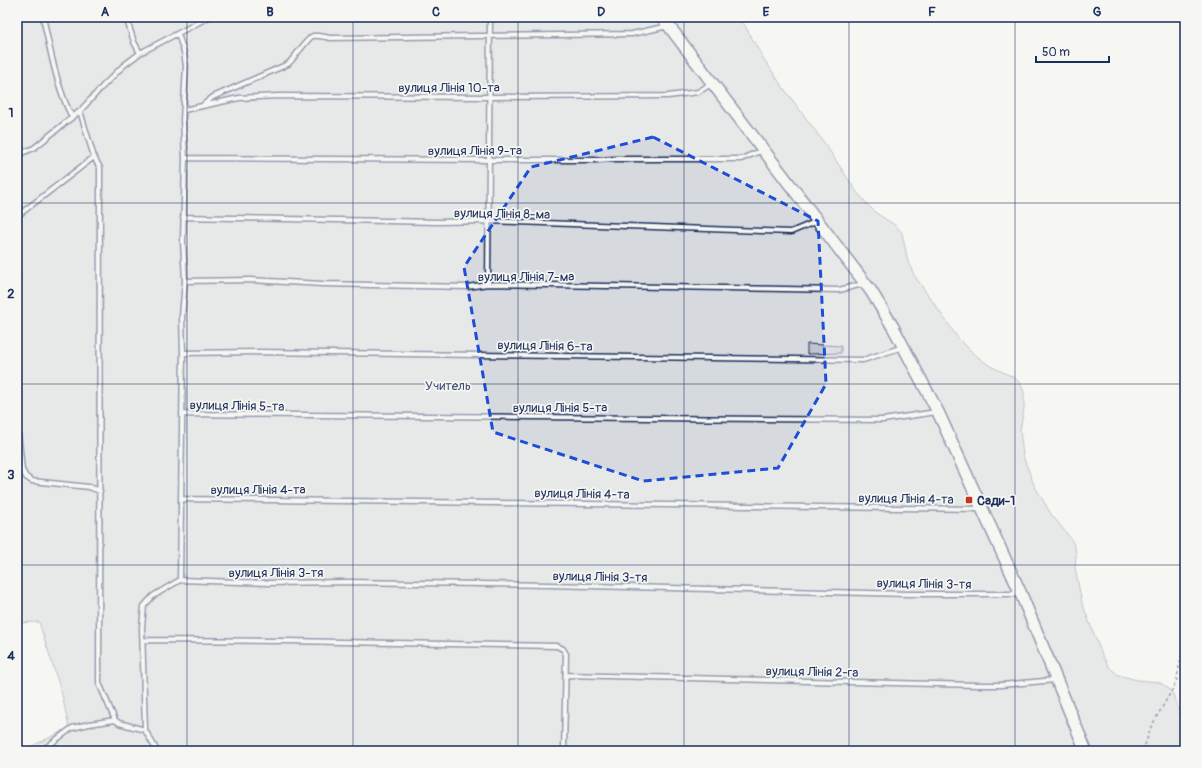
<svg xmlns="http://www.w3.org/2000/svg" width="1202" height="768" font-family="Pangolin,sans-serif">
	<style>
		.green { fill: #d6d9dd; stroke: #78849e }
		.building { fill: #c0c4cd; stroke: #1b2f5e }
		.lines { fill: none; stroke-linecap: round; stroke-linejoin: round }
		.service-casing { stroke: #1b2f5e; stroke-width: 7 }
		.secondary-casing { stroke: #1b2f5e; stroke-width: 14 }
		.path { stroke: #1b2f5e; stroke-width: 1.5; stroke-dasharray: 3 3; stroke-linecap: butt }
		.service { stroke: #f6f6f2; stroke-width: 4 }
		.secondary { stroke: #f6f6f2; stroke-width: 11 }
		.marked { fill: none; stroke: #1d4ed8; stroke-width: 3; stroke-dasharray: 8 5; stroke-linejoin: round }
		.grid { fill: none; stroke: #1b2f5e; stroke-width: 1; stroke-opacity: 0.55 }
		.poi-dot { fill: #c8321e; stroke: #f6f6f2; stroke-width: 1.5 }
		.labels { text-anchor: middle; stroke-width: 3.5; stroke-linejoin: round; paint-order: stroke }
		.street-label { font-size: 13px; fill: #1b2f5e; stroke: #f6f6f2 }
		.park-label { font-size: 13px; fill: #405177; stroke: #f6f6f2 }
		.poi-label { font-size: 13px; font-weight: bold; fill: #1b2f5e; stroke: #f6f6f2; text-anchor: start }
		.neatline { fill: none; stroke: #1b2f5e; stroke-width: 1.5 }
		.grid-label { font-size: 13px; text-anchor: middle; font-weight: bold; fill: #1b2f5e }
	</style>
	<rect width="100%" height="100%" fill="#f6f6f2"/>
	<filter id="ink" filterUnits="userSpaceOnUse"><feTurbulence type="fractalNoise" baseFrequency=".025" numOctaves="2"/><feDisplacementMap in="SourceGraphic" scale="8" xChannelSelector="R" yChannelSelector="G"/><feConvolveMatrix kernelMatrix="1 2 1 2 8 2 1 2 1" color-interpolation-filters="sRGB"/></filter>
	<g filter="url(#ink)">
		<!-- green -->
		<path class="green" d="M 17,17 L 657,17 L 869,297 L 889,328 L 932,409 L 1020,600 L 1080,751 L 22,751 L 69,728 L 62,694 L 39,622 L 17,623 Z
			M 668,17 L 740,17 L 763,58 L 782,86 L 825,144 L 856,191 L 867,204 L 876,213 L 896,226 L 902,233 L 908,262 L 914,275 L 958,338 L 975,355 L 990,366 L 1015,378 L 1020,383 L 1024,392 L 1024,408 L 1020,430 L 1023,456 L 1034,485 L 1051,514 L 1071,539 L 1075,547 L 1076,556 L 1075,568 L 1082,603 L 1102,655 L 1109,667 L 1118,675 L 1137,680 L 1159,682 L 1167,687 L 1173,694 L 1185,730 L 1185,751 L 1092,751 L 1063,679 L 1027,597 L 941,406 L 898,325 Z"/>
		<!-- building -->
		<path class="building" d="M 807,344 L 841,346 L 841,353 L 807,354 Z"/>
		<g class="lines">
			<defs>
				<path id="service" d="M 43,17 C 50,49 57,89 72,117
					M 126,17 L 134,42 L 140,53
					M 203,105 L 213,97 L 288,64 C 294,59 308,37 313,36 C 318,35 325,37 330,38 L 632,34 L 668,26
					M 184,110 L 239,98 L 278,96 L 490,97 L 668,96 L 698,92 L 711,84
					M 80,111 L 94,157 L 100,168 L 99,683 L 115,720 L 119,723 L 145,730
					M 17,155 L 34,148 L 80,111 L 102,87 L 123,66 L 140,53 L 209,17
					M 185,158 L 489,160 L 597,160 L 615,159 L 741,159 L 763,150
					M 183,217 L 438,222 L 489,221 L 791,232 L 817,221
					M 17,218 L 20,214 L 94,157
					M 17,272 C 18,283 20,294 17,305
					M 185,281 L 250,280 L 323,284 L 467,287 L 488,284 L 839,290 L 863,284
					M 488,284 L 490,17
					M 183,353 L 259,352 L 863,360 L 903,347
					M 17,382 L 18,431 L 22,470 L 26,477 L 32,481 L 89,487 L 100,491
					M 182,414 L 883,420 L 936,412
					M 181,499 L 980,509
					M 180,580 L 268,583 L 347,582 L 549,585 L 908,594 L 1020,594
					M 143,640 L 287,641 L 557,646 L 563,649 L 566,654 L 564,751
					M 566,675 L 977,685 L 1001,685 L 1055,680
					M 17,750 L 32,751 L 45,748 L 72,728 L 89,724 L 115,720
					M 157,751 L 145,730 L 142,627 L 144,606 L 153,596 L 180,580 L 183,353 L 182,316 L 185,281 L 183,241 L 185,158 L 183,120 L 186,66 L 184,52 L 178,34"/>
				<path id="secondary" d="M 662,17 L 871,291 L 893,327 L 938,412 L 1021,594 L 1086,751"/>
			</defs>
			<!-- service casing -->
			<use href="#service" class="service-casing"/>
			<!-- secondary casing -->
			<use href="#secondary" class="secondary-casing"/>
			<!-- path -->
			<path class="path" d="M 1143,751 L 1151,727 L 1176,683 L 1185,637"/>
			<!-- service -->
			<use href="#service" class="service"/>
			<!-- secondary -->
			<use href="#secondary" class="secondary"/>
		</g>
	</g>
	<!-- marked area -->
	<path d="M0 0H1202V768H0ZM 653,137 L 818,221 L 826,384 L 778,468 L 643,481 L 493,432 L 464,267 L 531,167 Z" fill="#f6f6f2" fill-opacity=".55" fill-rule="evenodd"/>
	<path class="marked" d="M 653,137 L 818,221 L 826,384 L 778,468 L 643,481 L 493,432 L 464,267 L 531,167 Z"/>
	<!-- grid -->
	<path class="grid" d="M 187,17 L 187,751M 353,17 L 353,751M 518,17 L 518,751M 684,17 L 684,751M 849,17 L 849,751M 1015,17 L 1015,751M 17,203 L 1185,203M 17,384 L 1185,384M 17,565 L 1185,565"/>
	<!-- markers -->
	<rect class="poi-dot" x="965" y="496" width="8" height="8" rx="2"/>
	<g class="labels">
		<!-- street labels -->
		<g class="street-label">
			<text x="449" y="92">вулиця Лінія 10-та</text>
			<text x="475" y="155">вулиця Лінія 9-та</text>
			<text transform="translate(502 213) rotate(1)" y="5">вулиця Лінія 8-ма</text>
			<text x="526" y="281">вулиця Лінія 7-ма</text>
			<text transform="translate(545 345) rotate(1)" y="5">вулиця Лінія 6-та</text>
			<text transform="translate(237 405) rotate(1)" y="5">вулиця Лінія 5-та</text>
			<text x="560" y="412">вулиця Лінія 5-та</text>
			<text x="258" y="494">вулиця Лінія 4-та</text>
			<text transform="translate(582 493) rotate(1)" y="5">вулиця Лінія 4-та</text>
			<text transform="translate(906 498) rotate(1)" y="5">вулиця Лінія 4-та</text>
			<text x="276" y="577">вулиця Лінія 3-тя</text>
			<text transform="translate(600 576) rotate(1)" y="5">вулиця Лінія 3-тя</text>
			<text transform="translate(924 583) rotate(1)" y="5">вулиця Лінія 3-тя</text>
			<text transform="translate(812 671) rotate(1)" y="5">вулиця Лінія 2-га</text>
		</g>
		<!-- park labels -->
		<g class="park-label">
			<text x="448" y="390">Учитель</text>
		</g>
		<!-- poi labels -->
		<g class="poi-label">
			<text x="977" y="505">Сади-1</text>
		</g>
	</g>
	<!-- margin -->
	<rect width="1202" height="768" fill="none" stroke="#f6f6f2" stroke-width="44"/>
	<!-- scale -->
	<path d="M1036 56v6h73v-6" fill="none" stroke="#1b2f5e" stroke-width="2"/>
	<text x="1042" y="56" font-size="12" fill="#1b2f5e" stroke="#f6f6f2" stroke-width="3" paint-order="stroke">50 m</text>
	<rect x="22" y="22" width="1158" height="724" class="neatline"/>
	<g class="grid-label">
		<text x="105" y="16">A</text>
		<text x="270" y="16">B</text>
		<text x="436" y="16">C</text>
		<text x="601" y="16">D</text>
		<text x="766" y="16">E</text>
		<text x="932" y="16">F</text>
		<text x="1097" y="16">G</text>
		<text x="11" y="117">1</text>
		<text x="11" y="298">2</text>
		<text x="11" y="479">3</text>
		<text x="11" y="660">4</text>
	</g>
</svg>
